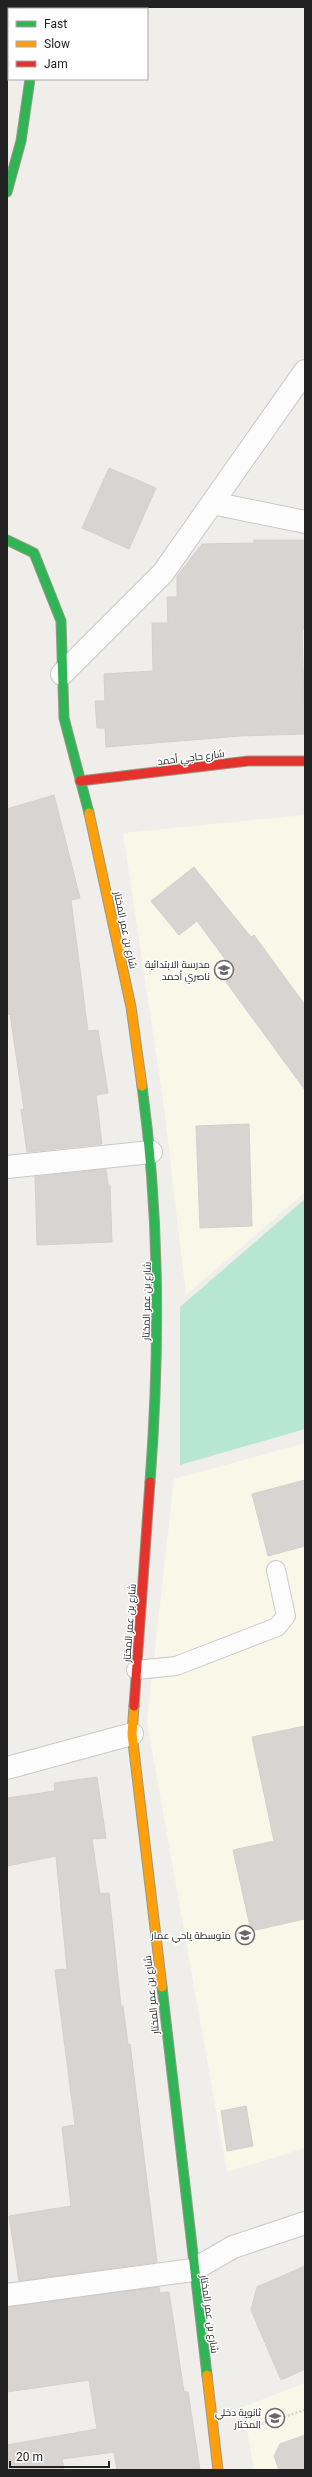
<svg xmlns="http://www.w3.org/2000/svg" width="312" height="2477" font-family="Roboto,Cairo,sans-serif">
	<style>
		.education { fill: #f8f7e8 }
		.pitch { fill: #b7e6d2 }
		.building { fill: #d7d4d2; stroke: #d3d0cc }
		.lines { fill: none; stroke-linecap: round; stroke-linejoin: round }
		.lane-casing { stroke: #c9c8c7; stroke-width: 20 }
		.street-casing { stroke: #c9c8c7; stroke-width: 24 }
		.fast-casing { stroke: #999a82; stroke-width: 11 }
		.slow-casing { stroke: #999a82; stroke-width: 11 }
		.jam-casing { stroke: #999a82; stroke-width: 11 }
		.path { stroke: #dccecd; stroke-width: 2.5; stroke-dasharray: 2 2; stroke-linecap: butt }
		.lane { stroke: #fdfcfc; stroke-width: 18 }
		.street { stroke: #fdfcfc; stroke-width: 22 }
		.fast { stroke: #30b455; stroke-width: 9 }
		.slow { stroke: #ff9f0a; stroke-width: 9 }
		.jam { stroke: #e5322d; stroke-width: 9 }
		.labels { text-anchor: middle; stroke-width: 3; stroke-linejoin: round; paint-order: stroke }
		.street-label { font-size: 10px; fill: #222; stroke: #fff }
		.poi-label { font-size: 10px; fill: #222; stroke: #fff; text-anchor: end }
	</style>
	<rect width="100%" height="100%" fill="#f0eeeb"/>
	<!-- education -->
	<path class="education" d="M 305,815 L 305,1192 L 186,1295 L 164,1107 L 123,833 Z
		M 305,1443 L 305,2148 L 227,2172 L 147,1722 L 174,1479 Z
		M 305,2383 L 305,2470 L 254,2470 L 243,2407 Z"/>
	<!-- pitch -->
	<path class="pitch" d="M 305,1199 L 305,1429 L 180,1465 L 180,1307 Z"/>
	<!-- building -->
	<path class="building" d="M 109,468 L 156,488 L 129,549 L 82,528 Z
		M 254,540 L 305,540 L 305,629 L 302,629 L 305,734 L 240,736 L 106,747 L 105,728 L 97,728 L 95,701 L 105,701 L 104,674 L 153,671 L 152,623 L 168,623 L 167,597 L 177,597 L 177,576 L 202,544 L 254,543 Z
		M 54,795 L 80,898 L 71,900 L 88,1031 L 98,1030 L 108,1093 L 96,1095 L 102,1144 L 27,1152 L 21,1110 L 24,1109 L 10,1014 L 7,1015 L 7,809 Z
		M 194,867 L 251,937 L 254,935 L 305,1005 L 305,1090 L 226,982 L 236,974 L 197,921 L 179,935 L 151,901 Z
		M 249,1124 L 252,1226 L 200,1228 L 196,1126 Z
		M 106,1169 L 108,1185 L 110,1185 L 112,1242 L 37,1245 L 35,1177 Z
		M 305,1480 L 305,1546 L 268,1556 L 252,1494 Z
		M 305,1726 L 305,1919 L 251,1931 L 233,1850 L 274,1841 L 252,1737 Z
		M 97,1777 L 106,1838 L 92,1839 L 100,1894 L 109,1893 L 121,2006 L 123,2006 L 128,2045 L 130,2044 L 157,2262 L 19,2281 L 9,2216 L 71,2206 L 62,2127 L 75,2125 L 55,1970 L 67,1969 L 56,1856 L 7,1866 L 7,1798 L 55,1791 L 54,1783 Z
		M 246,2106 L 253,2146 L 227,2151 L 221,2111 Z
		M 305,2266 L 305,2369 L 281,2380 L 251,2310 L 257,2287 Z
		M 159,2287 L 160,2293 L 169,2292 L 184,2392 L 188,2392 L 200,2470 L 117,2470 L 114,2452 L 62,2459 L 64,2470 L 7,2470 L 7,2445 L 97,2429 L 89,2380 L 7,2392 L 7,2307 Z
		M 305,2435 L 305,2470 L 279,2470 L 274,2456 L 280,2444 Z"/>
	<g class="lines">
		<defs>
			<path id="lane" d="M 136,1670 L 176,1666 L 277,1627 L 286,1616 L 276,1570"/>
			<path id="street" d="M 212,503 L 305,522
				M 62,674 L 163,573 L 305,371
				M 7,1167 L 151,1152
				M 7,1768 L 132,1734
				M 7,2295 L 193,2270 L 233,2247 L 305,2223"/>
			<path id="fast" d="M 41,9 L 42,7
				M 7,192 L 21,141 L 30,79
				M 7,540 L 34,553 L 61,621 L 64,718 L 89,813
				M 142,1086 C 160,1217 160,1350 150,1482
				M 162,1987 L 207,2375"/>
			<path id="slow" d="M 89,813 L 131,1007 L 142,1086
				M 134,1706 L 132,1734 L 162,1987
				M 207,2375 L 218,2470"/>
			<path id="jam" d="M 80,781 L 248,761 L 305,761
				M 134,1706 L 150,1482"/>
		</defs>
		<!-- lane casing -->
		<use href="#lane" class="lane-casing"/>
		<!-- street casing -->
		<use href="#street" class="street-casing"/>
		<!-- fast casing -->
		<use href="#fast" class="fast-casing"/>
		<!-- slow casing -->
		<use href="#slow" class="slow-casing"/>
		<!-- jam casing -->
		<use href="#jam" class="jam-casing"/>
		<!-- path -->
		<path class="path" d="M 242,2430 L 305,2410"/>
		<!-- lane -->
		<use href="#lane" class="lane"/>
		<!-- street -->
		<use href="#street" class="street"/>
		<!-- fast -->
		<use href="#fast" class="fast"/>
		<!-- slow -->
		<use href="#slow" class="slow"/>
		<!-- jam -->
		<use href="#jam" class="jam"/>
	</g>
	<!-- icons -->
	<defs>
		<symbol id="school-ring" viewBox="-11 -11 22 22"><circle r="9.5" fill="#fff" stroke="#6a6968" stroke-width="1.5"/><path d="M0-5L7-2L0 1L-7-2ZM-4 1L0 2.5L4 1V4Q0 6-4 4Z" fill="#6a6968"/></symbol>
	</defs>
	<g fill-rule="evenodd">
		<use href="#school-ring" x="213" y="959" width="22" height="22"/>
		<use href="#school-ring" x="234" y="1924" width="22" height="22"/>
		<use href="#school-ring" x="264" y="2407" width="22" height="22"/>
	</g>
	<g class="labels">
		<!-- street labels -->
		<g class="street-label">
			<text transform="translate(191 757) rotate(-7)" y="4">شارع حاجي أحمد</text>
			<text transform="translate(126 930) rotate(78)" y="4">شارع بن عمر المختار</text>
			<text transform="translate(146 1301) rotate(-89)" y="4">شارع بن عمر المختار</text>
			<text transform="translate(129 1623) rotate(-86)" y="4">شارع بن عمر المختار</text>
			<text transform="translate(151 1995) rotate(-96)" y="4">شارع بن عمر المختار</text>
			<text transform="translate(210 2314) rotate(82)" y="4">شارع بن عمر المختار</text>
		</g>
		<!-- poi labels -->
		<g class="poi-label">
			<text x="210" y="968">مدرسة الابتدائية<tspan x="210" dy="12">ناصري أحمد</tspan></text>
			<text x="231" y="1939">متوسطة ياحي عمار</text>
			<text x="261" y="2416">ثانوية دخلي<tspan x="261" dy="12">المختار</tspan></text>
		</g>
	</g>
	<!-- border -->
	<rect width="312" height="2477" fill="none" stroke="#222222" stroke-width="16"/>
	<!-- legend -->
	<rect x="8" y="8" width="140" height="72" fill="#ffffff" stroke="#a7a7a7"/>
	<rect x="16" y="21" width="20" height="6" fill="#30b455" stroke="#a7a7a7"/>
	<text x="44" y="28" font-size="12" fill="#222222">Fast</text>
	<rect x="16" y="41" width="20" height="6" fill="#ff9f0a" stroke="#a7a7a7"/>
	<text x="44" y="48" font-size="12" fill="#222222">Slow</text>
	<rect x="16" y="61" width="20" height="6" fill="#e5322d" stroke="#a7a7a7"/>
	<text x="44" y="68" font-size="12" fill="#222222">Jam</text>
	<!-- scale -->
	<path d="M10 2461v6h99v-6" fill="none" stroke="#222222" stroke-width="2"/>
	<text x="16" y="2461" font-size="12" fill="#222222" stroke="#ffffff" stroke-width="3" paint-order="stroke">20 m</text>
</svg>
